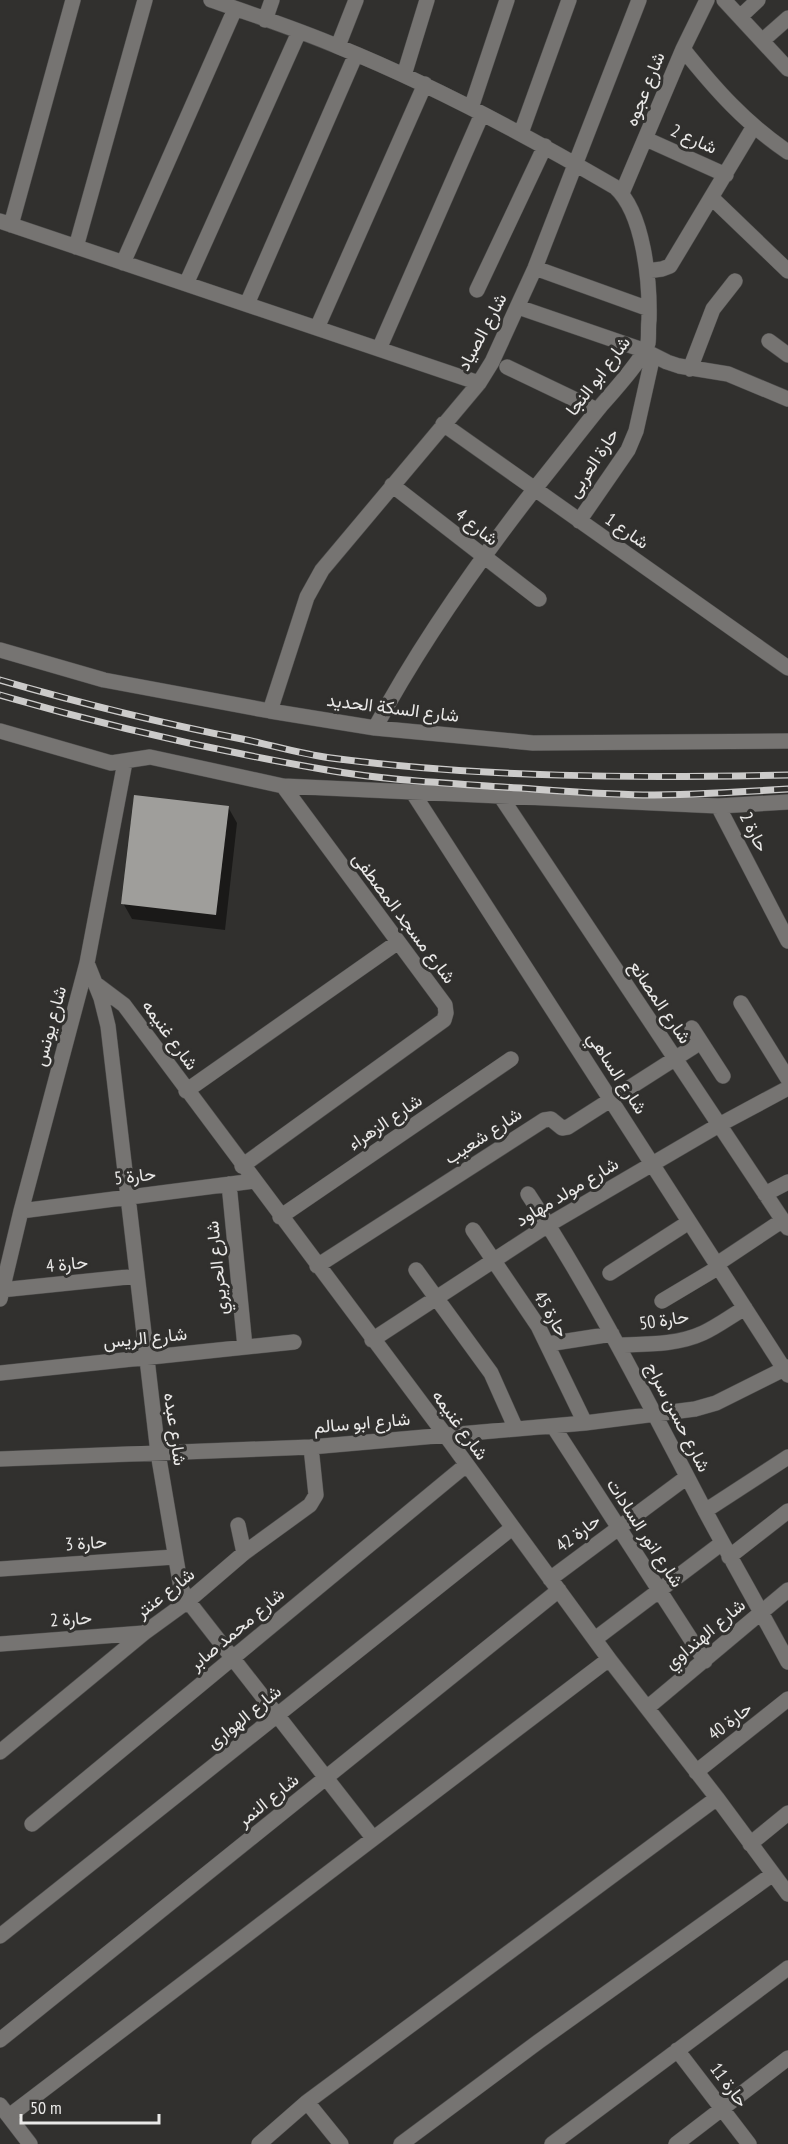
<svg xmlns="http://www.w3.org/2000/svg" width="788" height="2144" font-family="'PT Sans Narrow',Vazirmatn,sans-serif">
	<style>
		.shadow { fill: #0007 }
		.building { fill: #9f9e9b }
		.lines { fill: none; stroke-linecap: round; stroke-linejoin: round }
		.minor-casing { stroke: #4f4e4d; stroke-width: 16 }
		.minor { stroke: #767472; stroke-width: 15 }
		.rail-casing { stroke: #cccbca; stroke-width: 7 }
		.rail { stroke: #31302e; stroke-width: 4.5; stroke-dasharray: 14; stroke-linecap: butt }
		.labels { text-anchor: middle; stroke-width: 6; stroke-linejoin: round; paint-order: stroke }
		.street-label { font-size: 18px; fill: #eae9e8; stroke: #31302e }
	</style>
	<rect width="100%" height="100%" fill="#31302e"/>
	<!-- shadow -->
	<path class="shadow" d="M 228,807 L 237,823 L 225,930 L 132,919 L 123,903 Z"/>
	<!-- building -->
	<path class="building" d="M 134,795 L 229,806 L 216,915 L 121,904 Z"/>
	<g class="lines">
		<defs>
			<path id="minor" d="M 211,0 C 254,15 297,29 339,47 C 435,86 526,135 615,187 C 644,213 650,282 649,320 C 648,327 649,336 648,343 C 644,358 611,394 599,408 C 578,434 558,460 537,486 C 477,563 421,642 375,728
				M 724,0 L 788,69
				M 740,17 L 758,0
				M 265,20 L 272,0
				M 762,41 L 788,18
				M 338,46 L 356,0
				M 683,49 C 715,89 745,123 788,152
				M 404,75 L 427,0
				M 471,108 L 507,0
				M 521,133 L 569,0
				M 646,139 L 726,175
				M 622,193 L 683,49 L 707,0
				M 712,198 L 788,271
				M 0,221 L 479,383
				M 11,225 L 73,0
				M 76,247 L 145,0
				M 123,263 L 235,9
				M 535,268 L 649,309
				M 647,271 L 662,269 L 670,266 L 754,126
				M 186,284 L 299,32
				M 477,290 L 545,146
				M 247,304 L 356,54
				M 518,307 L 643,350 L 667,362 L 679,366 L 728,374 L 788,399
				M 317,328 L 425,84
				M 769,341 L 788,355
				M 379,349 L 482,114
				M 507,367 L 597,410
				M 690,369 L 713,309 L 735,281
				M 443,424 L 788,668
				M 392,485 L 539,599
				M 579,521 L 628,450 L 636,431 L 653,355
				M 0,650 L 104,680 L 270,711 L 375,728 L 533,743 L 788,741
				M 270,711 L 307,597 L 322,570 L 479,383 L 492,362 L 535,268 L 639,0
				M 0,731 L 111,763 L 150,757 L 283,786 L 718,806 L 788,802
				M 413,793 L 788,1375
				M 501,797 L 788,1228
				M 718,806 L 788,941
				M 87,963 L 101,998 L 108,1026 L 158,1453 L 181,1588 L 188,1601 L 373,1838
				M 96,984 L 124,1005 L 446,1436 L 609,1659 L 717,1798 L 788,1894
				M 741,1003 L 788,1079
				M 692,1028 L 723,1076
				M 186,1091 L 398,942
				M 242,1166 L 444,1020 L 446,1013 L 445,1005 L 283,786
				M 229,1184 L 245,1347
				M 528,1194 C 594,1294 647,1400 702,1505 C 730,1558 760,1609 788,1662
				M 765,1194 L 788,1182
				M 21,1211 L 254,1181
				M 280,1217 L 511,1059
				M 473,1230 L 538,1326 L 585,1423
				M 717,1264 L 783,1220
				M 317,1266 L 544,1120 L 551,1119 L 562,1128 L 568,1127 L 701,1042
				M 416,1270 L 491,1373 L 516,1429
				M 610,1273 L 689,1222
				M 1,1290 L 137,1276
				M 0,1299 L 21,1211 L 87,963 L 125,762
				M 662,1301 L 719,1267
				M 372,1340 L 548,1225 L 719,1125 L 788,1088
				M 548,1344 L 612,1334
				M 619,1345 C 647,1344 677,1345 703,1333 C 718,1326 731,1316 745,1308
				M 0,1373 L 294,1342
				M 553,1426 L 705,1661
				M 0,1459 L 311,1447 L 585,1423 L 695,1409 L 716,1403 L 788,1367
				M 705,1511 L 788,1457
				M 238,1525 L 244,1553
				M 729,1557 L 788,1511
				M 0,1569 L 174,1557
				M 550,1579 L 687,1477
				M 595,1639 L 722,1543
				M 0,1644 L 144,1633
				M 647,1708 L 788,1590
				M 0,1752 L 144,1633 L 188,1601 L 244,1553 L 310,1505 L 316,1495 L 311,1447
				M 696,1772 L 788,1699
				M 32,1824 L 466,1465
				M 750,1844 L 788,1813
				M 0,1936 L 512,1528
				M 0,2040 L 559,1590
				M 677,2050 L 749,2144
				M 307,2102 L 341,2144
				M 0,2105 L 30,2144
				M 9,2116 L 609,1659
				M 259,2144 L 307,2102 L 717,1798
				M 401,2144 L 538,2042 L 773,1874
				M 552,2144 L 788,1968
				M 676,2144 L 788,2058"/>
		</defs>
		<!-- minor casing -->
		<use href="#minor" class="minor-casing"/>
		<!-- minor -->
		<use href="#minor" class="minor"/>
		<defs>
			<path id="rail" d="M 0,680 C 80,703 161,723 242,739 C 271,745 301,754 331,758 C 483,778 635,778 788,775
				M 0,695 C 107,726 217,751 327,770 C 384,780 444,783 503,787 C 549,790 596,794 643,795 C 691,795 740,792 788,789"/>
		</defs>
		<!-- rail casing -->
		<use href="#rail" class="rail-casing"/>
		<!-- rail -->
		<use href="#rail" class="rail"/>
	</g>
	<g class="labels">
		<!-- street labels -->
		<g class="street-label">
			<text transform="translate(645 89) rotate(-68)" y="6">شارع عجوه</text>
			<text transform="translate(694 139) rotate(24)" y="6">شارع 2</text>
			<text transform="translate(482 332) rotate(-62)" y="6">شارع الصياد</text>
			<text transform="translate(598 376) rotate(-53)" y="6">شارع ابو النجا</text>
			<text transform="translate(593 463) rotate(-57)" y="6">حارة العربى</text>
			<text transform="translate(477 527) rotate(38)" y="6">شارع 4</text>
			<text transform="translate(627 531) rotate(35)" y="6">شارع 1</text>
			<text transform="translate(393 708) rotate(7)" y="6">شارع السكة الحديد</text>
			<text transform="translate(754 832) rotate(63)" y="6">حارة 2</text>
			<text transform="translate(404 918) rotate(53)" y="6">شارع مسجد المصطفى</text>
			<text transform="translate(660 1002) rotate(56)" y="6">شارع المصانع</text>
			<text transform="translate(50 1026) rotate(-75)" y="6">شارع يونس</text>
			<text transform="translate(170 1035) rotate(54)" y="6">شارع غنيمه</text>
			<text transform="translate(617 1073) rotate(57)" y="6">شارع الساهي</text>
			<text transform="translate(385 1122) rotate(-34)" y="6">شارع الزهراء</text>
			<text transform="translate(483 1136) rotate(-33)" y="6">شارع شعيب</text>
			<text transform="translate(135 1176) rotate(-7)" y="6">حارة 5</text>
			<text transform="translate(567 1192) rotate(-31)" y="6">شارع مولد مهاود</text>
			<text transform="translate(67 1264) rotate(-6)" y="6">حارة 4</text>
			<text transform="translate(217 1268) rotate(-96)" y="6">شارع الحريري</text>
			<text transform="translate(551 1314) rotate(59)" y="6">حارة 45</text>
			<text transform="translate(664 1320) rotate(-9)" y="6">حارة 50</text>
			<text transform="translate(145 1338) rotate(-6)" y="6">شارع الريس</text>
			<text transform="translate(678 1417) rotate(63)" y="6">شارع حسن سراج</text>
			<text transform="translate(362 1423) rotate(-5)" y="6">شارع ابو سالم</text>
			<text transform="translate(460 1425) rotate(54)" y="6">شارع غنيمه</text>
			<text transform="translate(175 1429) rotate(82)" y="6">شارع عبده</text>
			<text transform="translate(578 1533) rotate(-37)" y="6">حارة 42</text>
			<text transform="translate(645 1533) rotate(57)" y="6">شارع انور السادات</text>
			<text transform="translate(86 1543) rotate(-4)" y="6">حارة 3</text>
			<text transform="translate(165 1593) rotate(-38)" y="6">شارع عنتر</text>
			<text transform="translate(71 1619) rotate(-4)" y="6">حارة 2</text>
			<text transform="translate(237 1629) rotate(-40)" y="6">شارع محمد صابر</text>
			<text transform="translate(705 1634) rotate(-40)" y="6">شارع الهنداوي</text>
			<text transform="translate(244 1717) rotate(-39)" y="6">شارع الهوارى</text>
			<text transform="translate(730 1721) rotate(-38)" y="6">حارة 40</text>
			<text transform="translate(268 1800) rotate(-39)" y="6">شارع النمر</text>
			<text transform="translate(729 2085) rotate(53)" y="6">حارة 11</text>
		</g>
	</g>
	<!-- scale -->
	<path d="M21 2114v9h138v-9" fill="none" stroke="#eae9e8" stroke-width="3"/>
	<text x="30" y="2114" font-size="18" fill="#eae9e8" stroke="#31302e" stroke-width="4.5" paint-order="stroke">50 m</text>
</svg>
